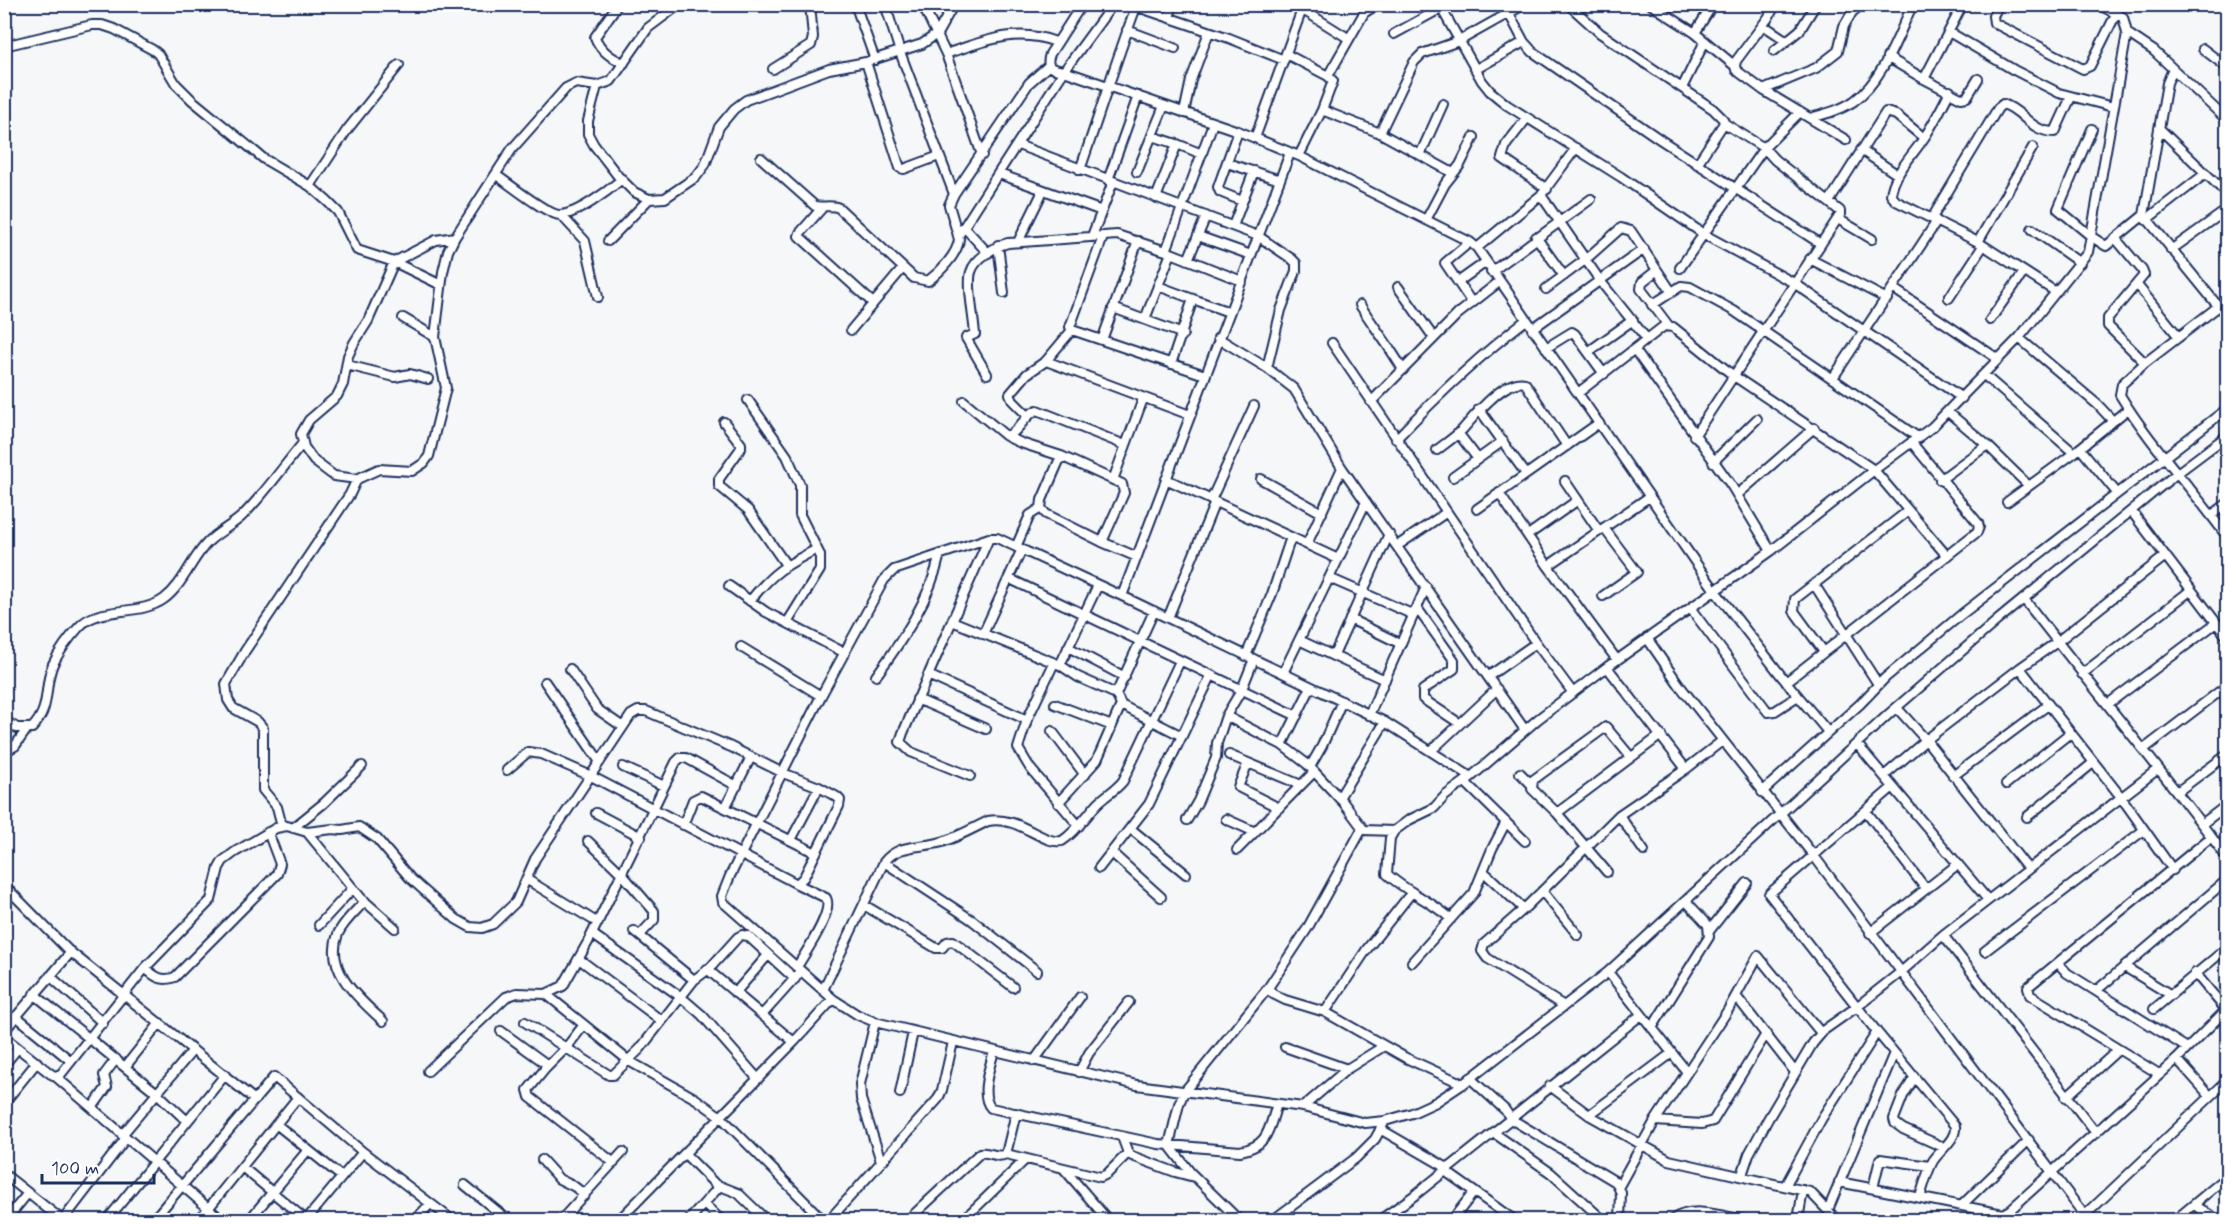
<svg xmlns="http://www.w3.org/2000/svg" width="2232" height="1225" font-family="Mynerve,sans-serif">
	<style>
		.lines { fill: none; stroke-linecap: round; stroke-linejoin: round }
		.minor-casing { stroke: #1b2f5e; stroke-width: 12 }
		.minor { stroke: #fff; stroke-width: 8 }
	</style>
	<rect width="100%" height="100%" fill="#f6f7f9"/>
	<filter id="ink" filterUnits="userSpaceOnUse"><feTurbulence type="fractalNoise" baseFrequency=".0167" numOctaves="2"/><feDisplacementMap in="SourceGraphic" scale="12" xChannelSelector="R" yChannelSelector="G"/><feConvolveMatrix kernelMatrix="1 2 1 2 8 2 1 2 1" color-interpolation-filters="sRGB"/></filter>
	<g filter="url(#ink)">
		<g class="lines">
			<defs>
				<path id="minor" d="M 618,4 L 595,37 C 599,49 612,59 624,63
					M 855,4 L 875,60
					M 885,4 L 900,52 L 954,194
					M 922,4 L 946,54 L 982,155
					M 1082,4 L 1050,54 C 1045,68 1052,69 1064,71 L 1238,131 L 1299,156 L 1470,242 L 1477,248 L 1716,592 L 1783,678 L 1828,732
					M 1129,4 L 1229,38 L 1284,60
					M 1288,4 L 1308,13 L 1348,38
					M 1439,4 L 1482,81 L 1490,91 L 1507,105 L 1621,177 L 1705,235 L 1794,283 L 1962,398
					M 1504,4 L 1524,42 L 1533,52 L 1661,140 L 1821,244
					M 1568,4 L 1600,33 L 1713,109 L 1723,119 L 1724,123 L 1697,164
					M 1650,4 L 1695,33 L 1735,66
					M 1776,4 L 1768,18 L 1736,61 L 1735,66 L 1736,70 L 1763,90 L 1846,140
					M 1843,4 L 1855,10
					M 1999,4 L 1993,16 L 1994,23 L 2083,69 L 2090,66 L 2116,14
					M 2097,4 L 2123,17 L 2127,33 L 2088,252 L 2019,338 L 1932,427 L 1874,470 L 1771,551 L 1607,667 L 1538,719 L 1471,777 L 1385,722 L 1122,596 L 997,538 L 989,538 L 894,570 L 884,580 L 821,696 L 730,876 L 722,896 L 723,902 L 833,999 L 858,1015 L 875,1022 L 1137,1085 L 1303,1107 L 1365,1123 L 1385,1121 L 1412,1113 L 1436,1102 L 1463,1084 L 1608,972 L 1890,713 L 1999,619 L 2176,474 L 2228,435
					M 1169,18 L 1173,4
					M 1763,25 L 1787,41
					M 1127,30 L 1175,48
					M 1949,32 L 2014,70 L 2059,93 L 2113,107
					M 1695,33 L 1713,4
					M 2127,33 L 2154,51 L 2228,121
					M 1394,34 L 1449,4
					M 4,46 L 92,25 L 102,25 L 114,29 L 153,50 L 158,54 L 176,84 L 192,100 L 264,159 L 310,186 L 328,202 L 338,212 L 357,250 L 394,262 L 436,240 L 455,237 L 512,149 L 566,88 L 576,83 L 597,86 L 611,81 L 648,28 L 680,4
					M 2203,49 L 2228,68
					M 1774,51 L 1800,30 L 1816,4
					M 946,54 C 984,41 1016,27 1056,42
					M 1286,54 L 1328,76 L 1333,81 L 1322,110 L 1299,156
					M 1887,57 L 1924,79 L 1961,98 L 1967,97 L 1978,79
					M 866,62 L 900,168 L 904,169 L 939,156
					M 773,69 L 811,45 L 813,37 L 810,4
					M 1476,69 L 1524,42
					M 2173,69 L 2167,83 L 2144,215 L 2218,306
					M 1328,76 L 1364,13 L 1378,4
					M 1924,79 L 1963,4
					M 597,86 L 588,121 L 588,134 L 594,145 L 618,176 L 634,192 L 649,199 L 665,198 L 696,177 L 705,165 L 719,127 L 734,109 L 746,100 L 829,69 L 866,62 L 922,44 L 937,34 L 954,4
					M 1682,88 L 1705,41
					M 1763,90 L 1816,68 L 1838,51 L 1844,26 L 1857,4
					M 1950,91 C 1942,107 1934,123 1924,138 C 1913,155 1893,174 1891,195 L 1896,201 L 1978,242 L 2056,292
					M 1322,110 L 1380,133 L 1453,173
					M 1184,113 L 1191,80 L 1209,32
					M 1527,118 L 1506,145 L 1502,158 L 1547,189
					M 1810,118 C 1825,114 1841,110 1854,101 C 1884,79 1897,37 1913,4
					M 2159,128 L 2228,195
					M 2092,129 L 2058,209 L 2092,237 L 2106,246 L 2144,215
					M 1238,131 L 1218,187 L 1220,192 L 1242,201
					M 1380,133 L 1414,62 L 1422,54 L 1459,41 L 1525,4
					M 1152,136 L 1177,144 L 1156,198
					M 1255,138 L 1304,4
					M 1177,144 L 1202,154
					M 1018,145 L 1258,236 L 1292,259 L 1296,263 L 1296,271 L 1281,310 L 1267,368
					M 1861,150 L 1898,175
					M 1420,155 L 1443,104
					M 761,158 L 815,206 C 823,208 831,204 839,208 L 914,278 L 928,281 C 940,272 958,254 959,239 L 949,205 L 954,194 L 1029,83 L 1048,66
					M 1227,163 L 1280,180
					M 1080,170 C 1099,115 1116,61 1136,7
					M 1137,172 L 1164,106
					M 999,174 L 1041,189 L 1041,195 L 1018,242
					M 496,175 C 508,183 549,216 560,215 C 578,214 608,191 622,179
					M 1108,180 L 1138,96
					M 310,186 L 347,130 L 399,65
					M 1041,189 L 1102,211
					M 1541,195 L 1601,282 L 1646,338
					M 1829,202 L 1886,112 L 1896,115 L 1924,138
					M 822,208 L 800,233 L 799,236 L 873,303
					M 561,215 L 585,241 L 598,297
					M 1932,218 L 1998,108 L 2003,104 C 2023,110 2030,132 2055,132 L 2071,97
					M 1838,219 L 1872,239
					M 1426,220 L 1445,184 L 1460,165 L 1474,137
					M 2146,220 L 2205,174
					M 1233,226 L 1254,171
					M 964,227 L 988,253
					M 2032,229 L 2080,263
					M 958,236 L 1064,71 L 1113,4
					M 1092,236 L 1113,182
					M 1198,236 L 1251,255
					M 1103,237 L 1070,327 L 1072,330 L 1205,375
					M 1536,237 L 1564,276
					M 2116,239 L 2142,270 L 2144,275 L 2108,318 L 2108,326 L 2145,363
					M 608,241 L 649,199
					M 1470,242 L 1445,263 L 1472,303
					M 1978,242 L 2033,147
					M 998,245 L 1004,293
					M 1477,248 L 1541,195 L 1576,148
					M 2171,250 L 2228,209
					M 1166,251 L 1213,123
					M 1810,259 L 1887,299
					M 1188,260 L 1206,216
					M 1680,268 L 1764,148 L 1800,112
					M 1656,271 L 1642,282 L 1641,289 L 1668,325
					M 1491,272 L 1591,199
					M 1458,282 L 1486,262
					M 441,285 L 394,262 L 368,321 L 354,343 L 348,356 L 343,384 L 337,396 L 309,420 L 301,434 L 304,447 L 314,461 L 334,476 L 357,479 L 379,469 L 412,471 L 424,463 L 429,456 L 446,388 L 435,337 L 443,272 L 448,251 L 455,237
					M 2137,285 L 2179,337
					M 1158,286 L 1193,299 L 1171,364
					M 1398,287 L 1434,338
					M 1546,289 L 1585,260 L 1621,228 L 1631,231 L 1671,291
					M 1894,289 L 1998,359
					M 1949,298 L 1983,246
					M 1193,299 L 1229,312
					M 2228,299 L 2145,363 L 2122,384 L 2120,395 C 2151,446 2193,489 2228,538
					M 1360,305 C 1374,327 1390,347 1403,370
					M 1652,305 L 1681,286 L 1690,287 L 1734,311 L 1919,438
					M 1113,308 L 1183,334
					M 403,318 L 435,337
					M 1145,319 L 1171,253
					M 1990,320 L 2024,272
					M 1532,329 L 1644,249
					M 851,330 L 903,268
					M 1218,338 L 1267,368 L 1294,389 L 1342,468 L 1525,730
					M 2019,338 L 2098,405 L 2112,420
					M 1102,340 L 1138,241
					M 1332,343 L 1536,643 L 1573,693
					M 1546,348 L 1572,332 L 1575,334 L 1604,374
					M 1634,349 L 1731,485 L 1771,551
					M 1588,352 L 1633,320
					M 1046,361 L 1190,415
					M 347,365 L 395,377 L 410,374 L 428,379
					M 987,374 L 966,338 L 975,334 C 974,320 967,284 971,272 C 975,258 996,246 1008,243 L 1117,235 L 1166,251 L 1242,281
					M 1984,375 L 2074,453
					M 1833,378 L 1937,221
					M 1578,393 L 1664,326 L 1673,327 L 1734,376 L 1874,470 L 1947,556
					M 748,400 L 787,456 L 800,485 L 800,515 L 820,555 L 820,570 L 787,623
					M 964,401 L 1006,436 C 1019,433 1024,415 1037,410 L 1125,445
					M 1371,402 L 1458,314 L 1499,282
					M 1479,409 L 1526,474
					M 1948,412 L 1987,445 L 2029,486
					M 1028,416 L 1013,401 L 1010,394 L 1027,374 L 1046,361 L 1072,330
					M 724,422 L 741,444 L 741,448 L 719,479 L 719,486 L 748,510 L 786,565
					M 1458,433 L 1478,459
					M 1694,436 L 1840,215 L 1840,211 L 1775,160 L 1764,148 L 1724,123
					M 1008,437 L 1021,443 L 1061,456 L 1122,484 L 1124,493 L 1102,542
					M 1396,439 C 1437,396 1479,356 1526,320
					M 2080,448 L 2117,493
					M 1437,450 C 1446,443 1455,437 1463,429 C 1475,415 1505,378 1525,383 L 1567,446
					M 1061,456 L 1042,500 L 1041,508 L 1046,514 L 1102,542 L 1137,557
					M 1713,462 L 1757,419
					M 1453,477 L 1503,441
					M 1166,479 L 1338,559
					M 1261,479 L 1322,513
					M 1113,480 L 1143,399
					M 1940,480 L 1987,445
					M 1565,481 L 1599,531
					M 1499,493 L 1548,566 L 1617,660
					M 1737,495 L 1814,428
					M 1211,500 L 1254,406
					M 2007,502 L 2074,453 L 2128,409
					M 1477,509 L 1599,423
					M 2132,512 L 2228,638
					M 2212,515 L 2228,503
					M 1528,535 L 1578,500
					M 989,538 L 952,621 L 1060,665 L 1078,677 L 1116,694
					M 1307,544 L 1342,468
					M 1397,546 L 1447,512
					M 1016,547 L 1030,515 L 1041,508
					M 1548,566 L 1649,497
					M 1329,578 L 1414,615
					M 1010,579 L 1297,716
					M 1814,584 L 1878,684
					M 729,586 L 766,612 L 845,653
					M 1122,596 L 1290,153
					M 1603,596 L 1637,572 L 1604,528
					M 2024,599 C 2091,686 2162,770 2228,859
					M 750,601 C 773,572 784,566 817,549
					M 1417,608 L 1454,660 L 1454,669 L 1423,690 L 1423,699 L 1459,723
					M 1691,609 L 1768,712 L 1775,711 L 1798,696
					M 1168,618 L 1215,502
					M 1350,619 L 1401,644
					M 952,621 L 903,733 L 900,742 L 911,752 L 970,776
					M 983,634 L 1022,549
					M 1647,638 L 1680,686 L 1814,856 L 2088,1220
					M 1299,640 L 1385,680
					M 741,647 L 821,696
					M 1068,647 L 1125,677
					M 1824,652 L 1794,611 L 1795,599 L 1908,511
					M 1334,655 L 1389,534
					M 1246,656 L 1272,594 L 1291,537
					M 1054,663 L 1027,720 L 1018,748 L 1030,768 L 1079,826
					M 1060,665 L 1098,585
					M 1607,667 L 1686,769
					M 2020,668 L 2121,797 L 2173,870
					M 570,669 L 597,709 L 623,727
					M 1283,673 L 1366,502
					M 2082,674 L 2190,591
					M 928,675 L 1027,720
					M 876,676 C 903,639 930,600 940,554
					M 1489,676 L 1536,643
					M 545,682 L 600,762
					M 1786,682 L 1977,532 L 1979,527 L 1978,523 L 1912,443
					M 917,699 L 986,729
					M 1055,704 L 1112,726
					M 2108,704 L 2216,623
					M 1121,705 L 1182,736
					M 1897,708 L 1926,740 L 2028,869
					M 1369,715 L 1426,587
					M 1226,716 L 1282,745 L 1307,764 L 1343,802 L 1364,830 L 1394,831
					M 4,720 L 17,728 L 32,728 C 52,707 43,687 53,664 C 59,652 70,637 79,627 C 98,605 139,617 164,599 C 184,584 191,559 208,542 C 218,532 231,526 241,517 C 264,495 282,468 303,443
					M 1052,731 L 1085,775
					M 1857,744 L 1988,900
					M 1282,745 L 1311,687
					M 2144,749 L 2228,685
					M 1431,751 L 1497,689
					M 4,752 L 15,746 L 27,729
					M 1229,755 L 1301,785
					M 1248,763 L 1238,787 L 1279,808
					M 623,767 L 664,786
					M 1310,767 L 1322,746 L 1342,701
					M 1520,773 L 1531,784
					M 1884,776 L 1926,740 L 2020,668 L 2057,642 L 2164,557
					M 1953,776 L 2048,705
					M 1465,782 L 1525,841
					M 2006,784 L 2070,733
					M 1893,787 L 1769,894 L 1877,1032 L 1955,1126 C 1957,1139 1940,1150 1933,1161 C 1927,1172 1924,1185 1920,1197
					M 1762,792 L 1860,704 L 1885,678 L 1962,614 L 2228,408
					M 2177,792 L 2228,754
					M 1339,798 L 1385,722
					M 1058,803 L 1097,760 L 1121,705 L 1116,694 L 1154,611
					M 725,808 L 751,757
					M 1866,811 L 1926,889
					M 596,813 L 641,837
					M 1557,813 L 1661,735
					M 1619,815 L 1644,851
					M 2027,817 L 2093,763
					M 1226,819 L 1255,832
					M 1187,820 L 1198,801 L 1216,758 L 1217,743 L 1226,716 L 1242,689 L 1254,659
					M 2202,824 L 2228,804
					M 683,825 L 693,800 L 701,796 L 816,853
					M 282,826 L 277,807 L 263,790 L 263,728 L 258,722 L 233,708 L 228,700 L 226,684 L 245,651 L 350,494 L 357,479
					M 293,828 L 324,803 L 362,766
					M 1131,829 L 1186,874
					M 1362,829 L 1307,929 L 1268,988 L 1273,994 L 1285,1000 L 1325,1012 L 1406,1058 L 1463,1084
					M 307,832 L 361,898 L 395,928
					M 791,840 L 819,787
					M 588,841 L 622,874 L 654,911 L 654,920 L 640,935
					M 1237,850 L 1314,772
					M 1112,853 L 1161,897
					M 884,862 L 972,920 L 1037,971
					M 1099,868 L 1149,804 L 1211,676
					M 1483,871 L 1524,909
					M 1607,872 L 1557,813 L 1532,789 L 1533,780 L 1606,727 L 1630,756
					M 526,879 L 598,923
					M 4,885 L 68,950 L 255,1100
					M 1542,891 L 1578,935
					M 365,901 C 356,911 343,922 338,934 C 324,970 359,999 383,1021
					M 864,905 L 936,948 L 942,948 L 947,942 L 953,941 L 1013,987
					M 1451,919 C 1432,901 1406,892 1387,874 L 1390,838 L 1394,831 L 1409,820 L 1434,808 L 1445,796 L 1471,777
					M 319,925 L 353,888
					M 1710,930 L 1747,883
					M 634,931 L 694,980
					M 1870,933 L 1958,864
					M 592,934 L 681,997 L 702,1015 L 758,1079
					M 1943,935 L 2096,1133
					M 1985,951 L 2144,830
					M 579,959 L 662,1021
					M 1412,962 L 1474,893 L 1492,849 L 1506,822
					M 2058,963 L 2067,973 L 2187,1048
					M 797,967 C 805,953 834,912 826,898 L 797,884
					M 2125,967 L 2171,995
					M 145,968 C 155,977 162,982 175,977 L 277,874 L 280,864 L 268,832
					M 707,969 L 794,1042
					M 1608,972 L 1687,1072
					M 2195,973 L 2228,1012
					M 50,976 L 103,1023
					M 823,990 L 884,862 C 900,842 922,849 945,841 C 959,836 974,828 988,821 C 1018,815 1043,845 1062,841 C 1077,831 1086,816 1098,803 C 1106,795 1116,790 1123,781 L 1180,661
					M 2097,990 L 2228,879
					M 735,993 L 768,955
					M 34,994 L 157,1093 L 187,1121
					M 546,994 L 629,1061 L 696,1099 L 721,1117 L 823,1220
					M 1736,996 L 1795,1072
					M 1564,1006 L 1487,958 L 1482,951 L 1484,944 L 1524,909 L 1619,815 L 1686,769 L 1722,741
					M 2154,1009 L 2228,947
					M 1325,1012 L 1367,949 L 1412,892
					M 762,1015 L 797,976
					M 16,1016 L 71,1061
					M 525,1022 L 609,1075 L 613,1075 L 640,1049 L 694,980 L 710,968 L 738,937 L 742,935 L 748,936 L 795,979
					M 875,1022 L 860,1084 L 861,1099 L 881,1161
					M 1652,1028 L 1709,937 L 1708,925 L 1686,901
					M 4,1031 L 71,952
					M 501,1031 L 545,1063 L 545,1069 L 528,1090 L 530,1097 L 614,1163
					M 4,1037 L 51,1074 L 55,1076 L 61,1074 L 145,968 L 211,900 L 219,868 L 223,861 L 235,852 L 276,828 L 287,826 L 307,832 L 333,829 L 342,830 L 359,827 L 377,839 L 410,878 L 456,919 L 470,927 L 482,928 L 493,924 L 516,902 L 535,859 L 631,715 L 638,711 L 646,711 L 731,747 L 783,773 L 819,787 L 837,797 L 840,800 L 839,806 L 804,877 L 797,884 L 591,776 L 541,754 L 528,752 L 507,770
					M 1285,1047 L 1347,1069
					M 994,1051 C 990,1067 979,1095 991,1108 L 1158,1144 L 1240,1151 C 1269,1146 1269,1128 1277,1104
					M 2177,1059 L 2210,1096
					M 1034,1061 L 1080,997
					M 4,1065 L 18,1048
					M 125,1067 L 160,1023
					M 545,1069 L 566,1048 L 583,1026
					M 428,1071 L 506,997 L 517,993 L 546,994 L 563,986 L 588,942 L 676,762 L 680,758 L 686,758 L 737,786
					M 1079,1072 L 1089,1053 L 1129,1002
					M 2159,1074 L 2030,995 L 2028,987 L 2211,837
					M 55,1076 L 222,1220
					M 1470,1078 L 1505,1110 L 1511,1119 L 1616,1182 L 1621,1193 L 1620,1220
					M 1914,1078 L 1903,1096 L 1894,1119 L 1895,1123 L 1903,1129 L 1943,1147
					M 1550,1086 L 1589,1115 L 1669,1160 L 1810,1192 L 1837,1220
					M 900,1093 L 913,1032
					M 2066,1097 L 2118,1050
					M 4,1103 L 37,1062
					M 1303,1107 L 1347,1069 L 1384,1046
					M 92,1108 L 107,1087 L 104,1075 L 116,1059
					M 1589,1115 L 1672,1053
					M 1655,1121 L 1702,1124 L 1713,1121 L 1766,1034
					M 276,1124 L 342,1177
					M 1380,1129 L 1449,1169
					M 1494,1133 L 1551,1173 L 1603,1220
					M 122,1135 L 193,1050
					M 1122,1137 L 1128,1153 L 1132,1156 L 1175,1172 L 1194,1177
					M 685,1154 L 715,1184 L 738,1193 L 766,1220
					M 1006,1154 L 1101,1177 L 1107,1174 L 1128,1153
					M 542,1160 L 559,1179 L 575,1187 L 585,1195
					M 242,1167 L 306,1220
					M 1064,1169 L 1108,1220
					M 1445,1171 L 1514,1220
					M 4,1174 L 62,1220
					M 1742,1175 L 1749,1154 L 1768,1119 L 1813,1043 L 1824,1030 L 1858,1006 L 1901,972 L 1943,935 L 2158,769
					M 1839,1182 L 2003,1214 L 2010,1210 L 2177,1059 L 2228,1008
					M 465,1185 L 508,1220
					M 1619,1186 L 1655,1121 L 1728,1010 L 1758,956 L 1821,1033
					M 1785,1186 L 1822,1118 L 1877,1032
					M 1873,1188 L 1880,1159 L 1930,1166
					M 704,1204 L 721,1220
					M 1962,1205 L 2029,1140
					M 2194,1205 L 2218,1220
					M 1828,1210 L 1894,1053
					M 6,1220 L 28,1193
					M 63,1220 L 126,1138
					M 107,1220 L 225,1075
					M 153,1220 L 274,1077 L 363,1152 L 452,1220
					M 199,1220 L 298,1097
					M 249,1220 L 308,1150
					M 306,1220 L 363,1152
					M 415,1220 L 430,1204
					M 561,1220 L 623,1152
					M 619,1220 L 794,1042 L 833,999
					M 689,1220 L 719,1187
					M 829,1220 L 938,1099 L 942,1090 L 953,1042
					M 908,1220 L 980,1153 C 990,1151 997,1159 1006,1154 L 1016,1113
					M 963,1220 L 1026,1159
					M 1239,1220 L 1190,1172 L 1169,1145 L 1179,1104 L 1184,1092 L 1268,988
					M 1273,1220 L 1356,1158 L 1375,1139 L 1385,1121
					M 1380,1220 L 1415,1195 L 1641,1015
					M 1452,1220 L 1474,1192
					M 1672,1220 C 1692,1205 1722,1216 1744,1220
					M 1798,1220 L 1803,1190
					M 2080,1220 L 2228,1080
					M 2175,1220 L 2228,1176"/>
			</defs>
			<!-- minor casing -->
			<use href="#minor" class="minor-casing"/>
			<!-- minor -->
			<use href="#minor" class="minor"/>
		</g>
	</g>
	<!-- margin -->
	<rect width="2232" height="1225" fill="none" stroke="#fff" stroke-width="24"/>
	<rect x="12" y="12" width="2208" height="1201" fill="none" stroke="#1b2f5e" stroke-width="2" filter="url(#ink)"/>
	<!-- scale -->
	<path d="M42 1174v9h112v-9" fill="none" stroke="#1b2f5e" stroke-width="3"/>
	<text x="51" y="1174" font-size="18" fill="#1b2f5e" stroke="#ffffff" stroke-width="4.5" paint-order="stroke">100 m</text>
</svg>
